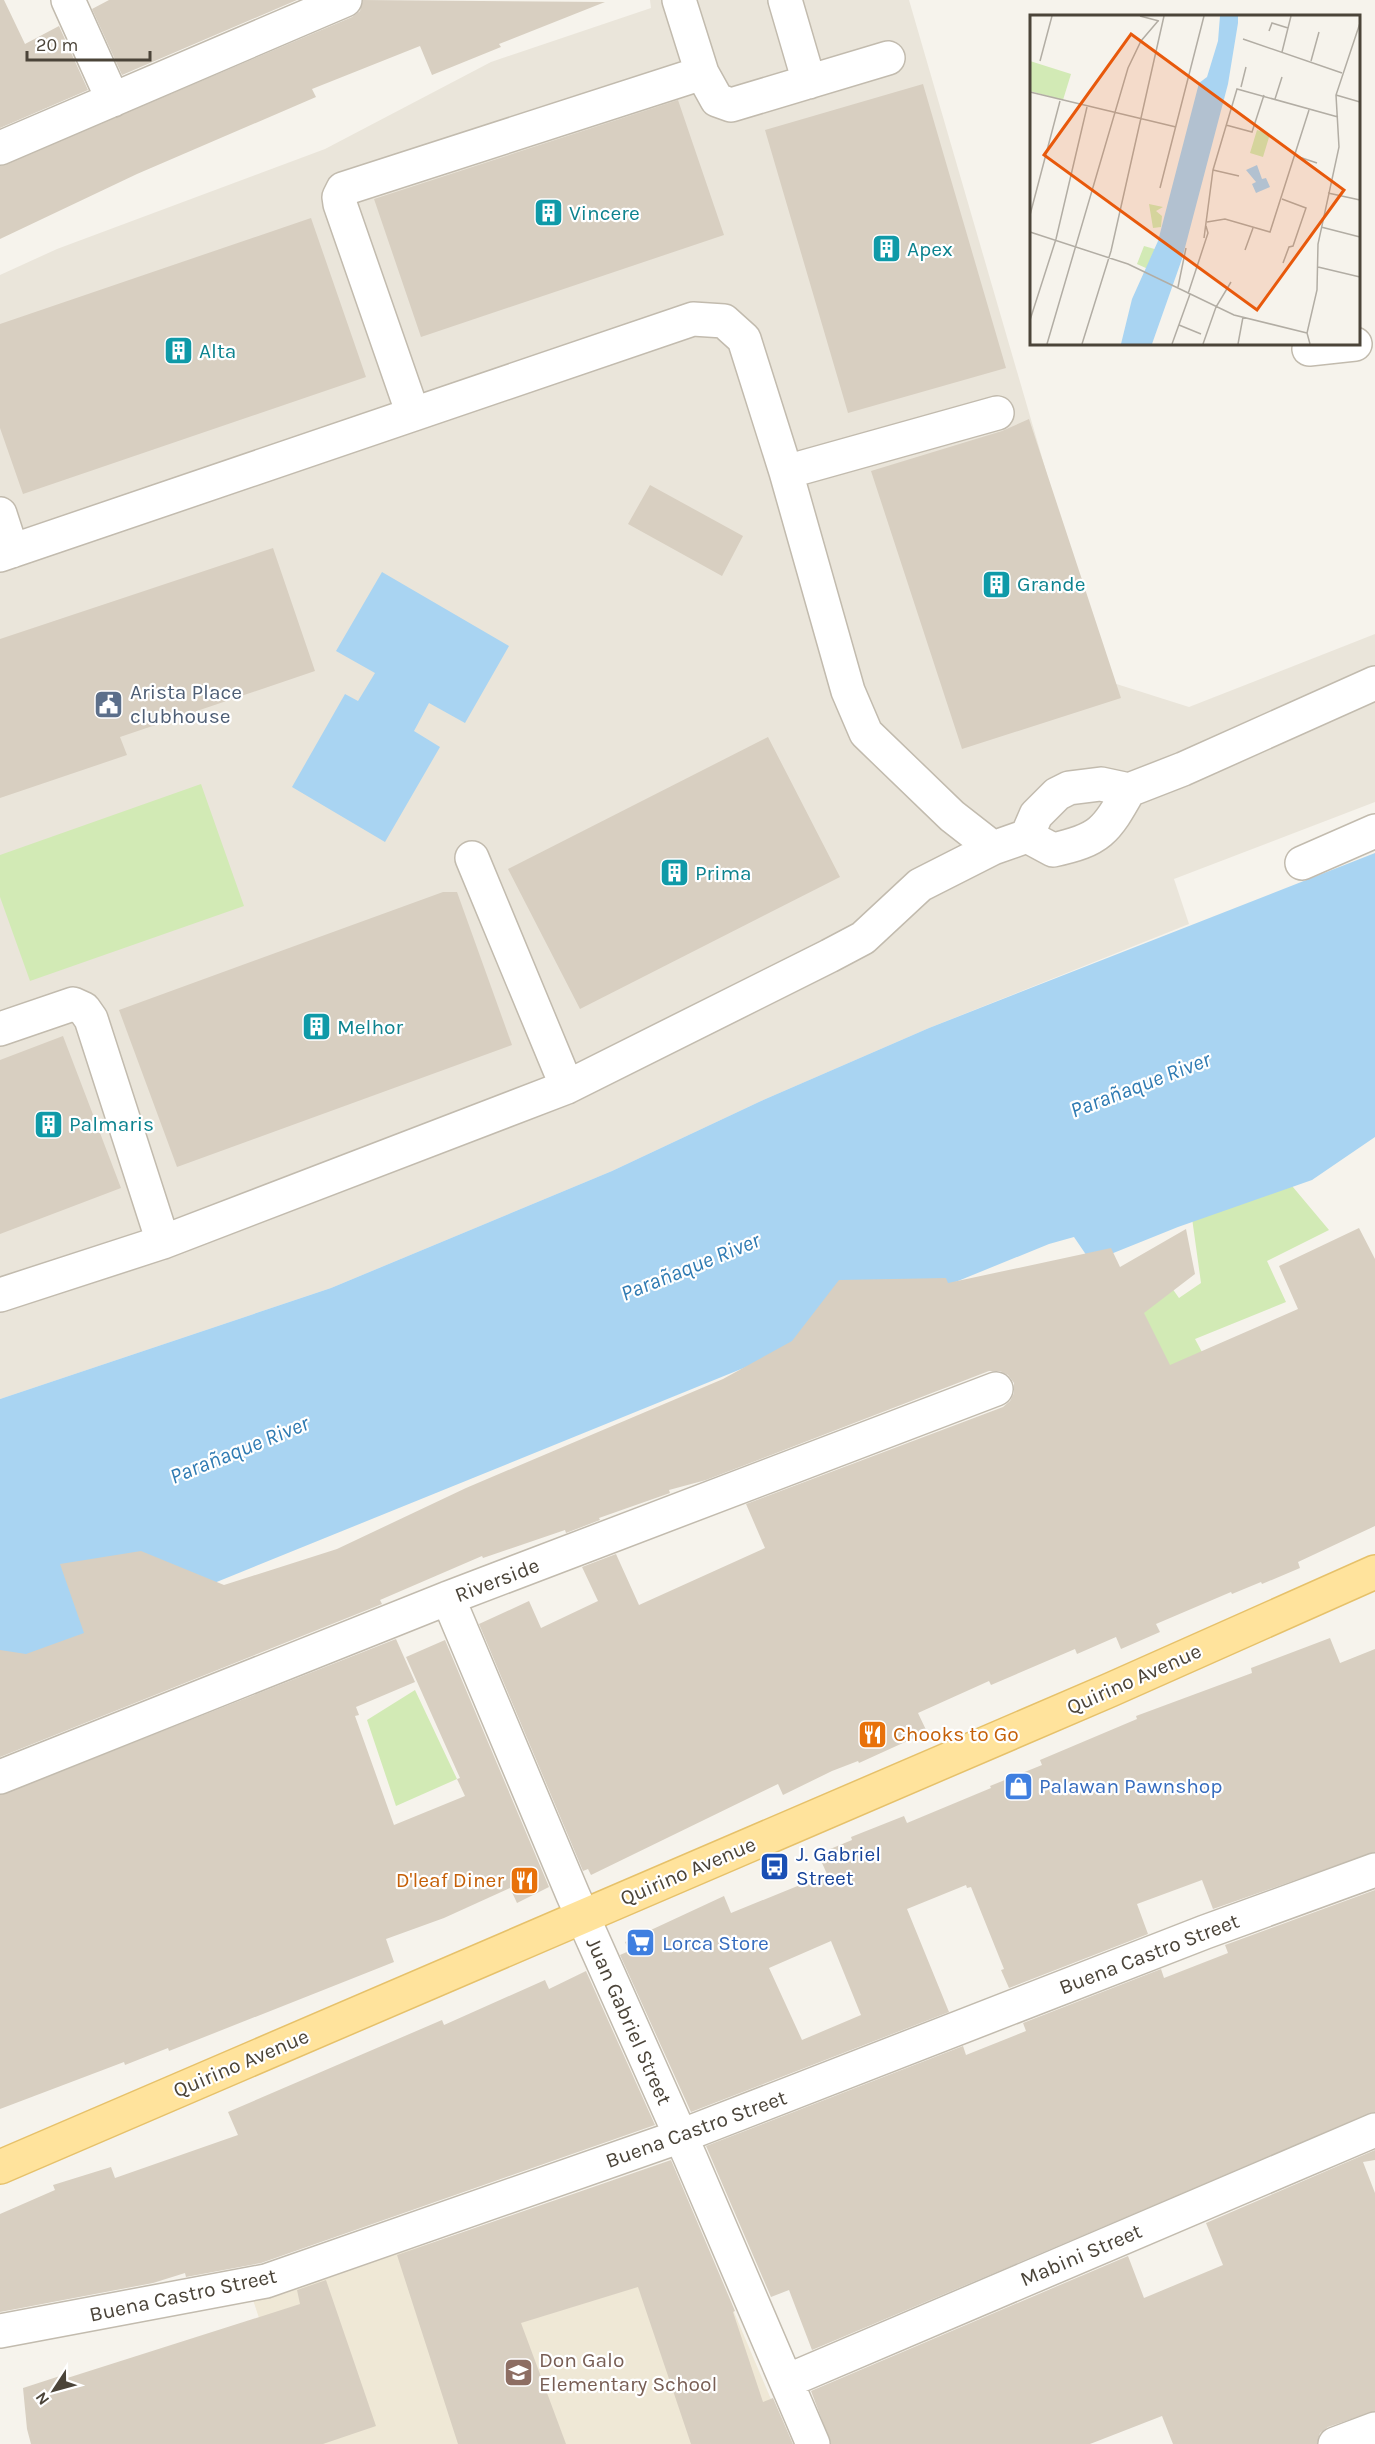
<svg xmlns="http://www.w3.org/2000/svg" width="1375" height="2444" font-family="Karla,sans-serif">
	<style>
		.residential { fill: #eae5da }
		.education { fill: #efe8d6 }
		.green { fill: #d2eab5 }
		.water { fill: #a9d4f2 }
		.building { fill: #d8cfc1; fill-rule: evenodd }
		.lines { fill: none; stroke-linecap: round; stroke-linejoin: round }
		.minor-casing { stroke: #c2bbae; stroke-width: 36 }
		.major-casing { stroke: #e6c16a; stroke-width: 36 }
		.minor { stroke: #fff; stroke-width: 33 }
		.major { stroke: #ffe39c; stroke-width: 33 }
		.labels { text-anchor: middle; stroke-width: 4.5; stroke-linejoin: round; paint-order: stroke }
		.culture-label { font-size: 21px; fill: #0d838f; stroke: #fff; text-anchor: start }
		.service-label { font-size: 21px; fill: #4e5e75; stroke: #fff; text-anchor: start }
		.street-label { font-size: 21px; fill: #4b4439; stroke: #fff }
		.food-label { font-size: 21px; fill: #c56008; stroke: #fff; text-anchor: start }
		.shop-label { font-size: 21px; fill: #366cbe; stroke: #fff; text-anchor: start }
		.transit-label { font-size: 21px; fill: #164399; stroke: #fff; text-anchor: start }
		.education-label { font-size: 21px; fill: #785e54; stroke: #fff; text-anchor: start }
		.water-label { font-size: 22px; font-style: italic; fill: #2e7ab2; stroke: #fff }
		.inset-road { fill: none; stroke: #b2ada4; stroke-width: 1.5 }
		.view { fill: #e8590c; fill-opacity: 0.15; stroke: #e8590c; stroke-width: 3 }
		.inset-edge { fill: none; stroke: #4b4439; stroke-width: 3 }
	</style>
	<rect width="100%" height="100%" fill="#f6f3ec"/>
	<!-- residential -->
	<path class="residential" d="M 650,0 L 909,0 L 1107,681 L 1189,707 L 1375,634 L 1375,802 L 1174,879 L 1189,924 L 929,1028 L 761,1101 L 612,1171 L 331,1288 L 0,1399 L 0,275 L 57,249 L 325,149 L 491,62 L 651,8 Z"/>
	<!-- education -->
	<path class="education" d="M 672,2166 L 790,2444 L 301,2444 L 253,2300 Z"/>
	<!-- green -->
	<path class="green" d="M 201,784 L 244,906 L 30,981 L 0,897 L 0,855 Z
		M 1282,1174 L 1329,1230 L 1267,1261 L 1286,1302 L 1195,1339 L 1210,1367 L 1170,1388 L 1121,1268 L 1147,1253 L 1179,1298 L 1201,1283 L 1192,1218 Z
		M 415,1690 L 457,1779 L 396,1806 L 367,1720 Z"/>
	<!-- water -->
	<path class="water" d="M 382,572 L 509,646 L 465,723 L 429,703 L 414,731 L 440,747 L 385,842 L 292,787 L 345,694 L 358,701 L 375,673 L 336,651 Z
		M 1375,853 L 1375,1137 L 1312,1180 L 1178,1227 L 1091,1262 L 1074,1237 L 1049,1244 L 0,1670 L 0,1399 L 331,1288 L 612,1171 L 761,1101 L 929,1028 Z"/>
	<!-- building -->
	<path class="building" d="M 0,0 L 4,0 L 25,44 L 59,26 L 88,90 L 0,128 Z
		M 109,0 L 297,0 L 122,75 L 92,9 Z
		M 363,0 L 605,2 L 499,44 L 501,47 L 432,75 L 420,46 L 312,89 L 316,97 L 137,174 L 0,239 L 0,166 L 352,17 L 360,11 Z
		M 923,84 L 1006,368 L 848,413 L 765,130 Z
		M 678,100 L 724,235 L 421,337 L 374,199 Z
		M 311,218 L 366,377 L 23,494 L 0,428 L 0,324 Z
		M 1029,419 L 1121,698 L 962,749 L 871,471 L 1002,431 Z
		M 650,485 L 743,536 L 722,576 L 628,524 Z
		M 273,548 L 315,671 L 120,737 L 127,755 L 0,798 L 0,639 Z
		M 768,737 L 840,877 L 580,1009 L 508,869 Z
		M 443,892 L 457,892 L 512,1045 L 177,1167 L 119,1010 Z
		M 63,1036 L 121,1188 L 0,1234 L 0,1060 Z
		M 1359,1228 L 1375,1259 L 1375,1526 L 1298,1562 L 1300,1568 L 1262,1584 L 1261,1582 L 1232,1594 L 1231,1592 L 1156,1624 L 1160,1632 L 1121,1649 L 1116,1637 L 1077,1654 L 1075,1649 L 991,1685 L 989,1681 L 918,1713 L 927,1732 L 859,1763 L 858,1761 L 832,1771 L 783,1795 L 778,1784 L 591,1875 L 588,1869 L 583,1871 L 479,1624 L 529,1601 L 541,1628 L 598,1601 L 582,1567 L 616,1554 L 639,1605 L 765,1548 L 746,1504 L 1003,1407 L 1010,1401 L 1014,1393 L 1014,1383 L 1008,1375 L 1000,1371 L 989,1371 L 706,1480 L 669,1490 L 670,1493 L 599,1518 L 600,1520 L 566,1533 L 565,1530 L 483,1558 L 482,1556 L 380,1600 L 382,1604 L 0,1757 L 0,1650 L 26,1654 L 84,1633 L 60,1564 L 141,1551 L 224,1585 L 337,1549 L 466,1488 L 723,1379 L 792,1341 L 839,1280 L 946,1278 L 948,1283 L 1111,1248 L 1120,1267 L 1186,1229 L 1195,1274 L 1144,1313 L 1170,1365 L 1298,1309 L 1279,1266 Z
		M 1330,1638 L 1340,1663 L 1375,1649 L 1375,1852 L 1213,1909 L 1202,1880 L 1137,1904 L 1148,1934 L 1009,1988 L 1001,1970 L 1004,1969 L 971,1887 L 967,1888 L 966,1885 L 907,1909 L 949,2012 L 691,2112 L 620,1955 L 629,1951 L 625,1942 L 724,1896 L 731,1913 L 827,1874 L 818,1854 L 852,1840 L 851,1837 L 904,1816 L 907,1823 L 991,1788 L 990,1786 L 1042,1765 L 1040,1760 L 1137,1719 L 1136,1716 L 1252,1673 L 1251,1668 ZM 831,1941 L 861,2015 L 802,2040 L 769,1968 Z
		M 396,1639 L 415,1682 L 356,1707 L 359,1715 L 355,1716 L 394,1825 L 465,1796 L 457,1779 L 460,1778 L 406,1657 L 445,1640 L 549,1887 L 517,1903 L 510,1888 L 444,1918 L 386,1939 L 394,1962 L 169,2051 L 168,2048 L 125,2065 L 124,2062 L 0,2109 L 0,1795 Z
		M 1375,1890 L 1375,2112 L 812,2350 L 789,2290 L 771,2297 L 706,2146 L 963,2046 L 966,2055 L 1026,2031 L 1023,2023 L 1161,1969 L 1164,1978 L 1228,1953 L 1225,1945 Z
		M 586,1971 L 655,2125 L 261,2263 L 186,2277 L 185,2273 L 153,2283 L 0,2312 L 0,2214 L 55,2190 L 53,2185 L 111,2167 L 115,2178 L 238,2135 L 228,2112 L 442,2020 L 444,2025 L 545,1980 L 549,1989 Z
		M 1375,2150 L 1375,2160 L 1363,2162 L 1375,2193 L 1375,2411 L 1328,2427 L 1320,2433 L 1317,2444 L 1173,2444 L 1162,2416 L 1090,2444 L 831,2444 L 811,2391 L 1128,2256 L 1144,2298 L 1223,2265 L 1206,2223 Z
		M 671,2160 L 735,2311 L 733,2312 L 763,2402 L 773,2398 L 793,2444 L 691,2444 L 638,2287 L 521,2323 L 566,2444 L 458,2444 L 397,2255 Z
		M 326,2280 L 376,2426 L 323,2444 L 31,2444 L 27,2429 L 23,2388 L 60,2376 L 61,2380 L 300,2304 L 297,2290 Z"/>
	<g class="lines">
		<defs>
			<path id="minor" d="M 68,0 L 113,100
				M 679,0 L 702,73
				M 785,0 L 809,82
				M 0,148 L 345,0
				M 1309,349 L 1355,344
				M 413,414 L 340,204 L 339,197 L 343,189 L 702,73 L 717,100 L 731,105 L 888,58
				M 786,472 L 997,413
				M 0,514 L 12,551
				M 0,555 L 693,319 L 724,321 L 744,339 L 786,472 L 848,691 L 866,733 L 952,816 L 993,848
				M 1027,836 L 1036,815 L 1057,794 L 1069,788 L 1101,784 L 1129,790 L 1183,769 L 1375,683
				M 472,858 L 567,1087
				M 1302,863 L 1375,831
				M 0,1029 L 73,1004 L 84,1009 L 91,1019 L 163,1242
				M 0,1295 L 163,1242 L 567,1087 L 829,956 L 863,938 L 920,885 L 993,848 L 1027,836 L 1053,850 C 1100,840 1106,831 1129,790
				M 448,1598 L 573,1895 L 690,2157 L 813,2444
				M 0,1777 L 448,1598 L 996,1389
				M 0,2331 L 266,2281 L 681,2136 L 1205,1932 L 1375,1870
				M 787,2381 L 1375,2130
				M 1335,2444 L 1375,2429"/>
			<path id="major" d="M 0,2167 L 1110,1690 L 1375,1572"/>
		</defs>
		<!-- minor casing -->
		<use href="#minor" class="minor-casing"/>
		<!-- major casing -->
		<use href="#major" class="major-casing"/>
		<!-- minor -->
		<use href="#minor" class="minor"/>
		<!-- major -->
		<use href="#major" class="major"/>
	</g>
	<!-- icons -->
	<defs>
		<symbol id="building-square" viewBox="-11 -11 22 22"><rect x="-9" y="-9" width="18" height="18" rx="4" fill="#0f9aa8" stroke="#fff"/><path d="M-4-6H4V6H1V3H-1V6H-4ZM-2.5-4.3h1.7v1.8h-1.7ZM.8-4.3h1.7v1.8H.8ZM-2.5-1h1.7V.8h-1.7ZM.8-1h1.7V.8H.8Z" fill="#fff"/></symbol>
		<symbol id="civic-square" viewBox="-11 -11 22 22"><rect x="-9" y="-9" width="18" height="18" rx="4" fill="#5c6f8a" stroke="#fff"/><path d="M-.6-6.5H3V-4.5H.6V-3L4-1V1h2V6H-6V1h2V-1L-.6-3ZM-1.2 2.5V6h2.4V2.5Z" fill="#fff"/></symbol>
		<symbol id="restaurant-square" viewBox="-11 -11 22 22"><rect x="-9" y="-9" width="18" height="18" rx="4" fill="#e8710a" stroke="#fff"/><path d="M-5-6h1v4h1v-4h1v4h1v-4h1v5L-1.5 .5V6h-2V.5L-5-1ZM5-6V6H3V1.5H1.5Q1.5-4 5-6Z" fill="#fff"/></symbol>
		<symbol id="shop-square" viewBox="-11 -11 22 22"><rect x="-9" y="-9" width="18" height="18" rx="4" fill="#3f7fe0" stroke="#fff"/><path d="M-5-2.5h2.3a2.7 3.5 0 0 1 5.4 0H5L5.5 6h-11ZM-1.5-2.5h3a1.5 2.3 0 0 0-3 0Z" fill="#fff"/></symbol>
		<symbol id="bus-square" viewBox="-11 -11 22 22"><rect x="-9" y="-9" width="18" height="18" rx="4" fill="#1a4fb4" stroke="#fff"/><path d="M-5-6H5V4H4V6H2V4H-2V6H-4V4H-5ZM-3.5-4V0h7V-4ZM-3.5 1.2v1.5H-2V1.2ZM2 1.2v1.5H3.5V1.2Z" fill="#fff"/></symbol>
		<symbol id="supermarket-square" viewBox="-11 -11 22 22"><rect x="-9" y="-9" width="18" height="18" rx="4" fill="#3f7fe0" stroke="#fff"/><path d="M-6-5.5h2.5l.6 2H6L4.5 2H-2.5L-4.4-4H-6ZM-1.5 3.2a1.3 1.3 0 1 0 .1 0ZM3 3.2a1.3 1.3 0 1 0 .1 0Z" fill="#fff"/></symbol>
		<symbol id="school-square" viewBox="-11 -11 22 22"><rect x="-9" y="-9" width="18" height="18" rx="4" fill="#8d6e63" stroke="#fff"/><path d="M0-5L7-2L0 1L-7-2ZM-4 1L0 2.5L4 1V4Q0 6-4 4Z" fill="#fff"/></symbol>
	</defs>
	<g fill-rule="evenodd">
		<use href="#building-square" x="532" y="196" width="33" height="33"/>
		<use href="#building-square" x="870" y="232" width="33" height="33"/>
		<use href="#building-square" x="162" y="334" width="33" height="33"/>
		<use href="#building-square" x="980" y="568" width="33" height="33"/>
		<use href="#civic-square" x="92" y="688" width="33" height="33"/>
		<use href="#building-square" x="658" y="856" width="33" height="33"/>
		<use href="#building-square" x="300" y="1010" width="33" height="33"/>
		<use href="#building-square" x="32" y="1108" width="33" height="33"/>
		<use href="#restaurant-square" x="856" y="1718" width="33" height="33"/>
		<use href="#shop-square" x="1002" y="1770" width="33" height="33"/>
		<use href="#bus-square" x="758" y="1850" width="33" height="33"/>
		<use href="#restaurant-square" x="508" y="1864" width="33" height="33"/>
		<use href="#supermarket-square" x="624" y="1926" width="33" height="33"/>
		<use href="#school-square" x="502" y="2356" width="33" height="33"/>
	</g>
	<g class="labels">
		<!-- culture labels -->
		<g class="culture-label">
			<text x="569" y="220">Vincere</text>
			<text x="907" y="256">Apex</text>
			<text x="199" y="358">Alta</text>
			<text x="1017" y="591">Grande</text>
			<text x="695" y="880">Prima</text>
			<text x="337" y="1034">Melhor</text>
			<text x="69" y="1131">Palmaris</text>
		</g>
		<!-- service labels -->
		<g class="service-label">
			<text x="130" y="699">Arista Place<tspan x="130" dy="24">clubhouse</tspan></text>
		</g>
		<!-- street labels -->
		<g class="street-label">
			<text transform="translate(497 1580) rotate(-21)" y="7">Riverside</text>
			<text transform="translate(1134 1679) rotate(-24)" y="7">Quirino Avenue</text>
			<text transform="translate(688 1871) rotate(-23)" y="7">Quirino Avenue</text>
			<text transform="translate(1149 1954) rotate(-21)" y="7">Buena Castro Street</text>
			<text transform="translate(629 2021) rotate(66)" y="7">Juan Gabriel Street</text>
			<text transform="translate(241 2063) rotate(-23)" y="7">Quirino Avenue</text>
			<text transform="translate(696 2129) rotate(-20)" y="7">Buena Castro Street</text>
			<text transform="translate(1081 2255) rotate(-23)" y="7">Mabini Street</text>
			<text transform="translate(183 2295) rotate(-12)" y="7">Buena Castro Street</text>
		</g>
		<!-- food labels -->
		<g class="food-label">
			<text x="893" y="1741">Chooks to Go</text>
			<text x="504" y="1887" text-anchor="end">D'leaf Diner</text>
		</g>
		<!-- shop labels -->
		<g class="shop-label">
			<text x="1039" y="1793">Palawan Pawnshop</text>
			<text x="662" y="1950">Lorca Store</text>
		</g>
		<!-- transit labels -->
		<g class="transit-label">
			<text x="796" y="1861">J. Gabriel<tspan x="796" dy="24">Street</tspan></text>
		</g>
		<!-- education labels -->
		<g class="education-label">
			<text x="539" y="2367">Don Galo<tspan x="539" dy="24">Elementary School</tspan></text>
		</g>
		<!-- water labels -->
		<g class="water-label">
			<text transform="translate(1140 1084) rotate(-21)" y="8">Parañaque River</text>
			<text transform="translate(690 1266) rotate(-22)" y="8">Parañaque River</text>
			<text transform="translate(239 1449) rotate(-22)" y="8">Parañaque River</text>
		</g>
	</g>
	<!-- overview -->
	<g transform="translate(1030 15)">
		<rect width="330" height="330" fill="#f6f3ec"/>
		<path d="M 0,46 L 41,59 L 33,85 L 0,76 ZM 227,115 L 240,119 L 233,142 L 220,138 ZM 119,189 L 133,192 L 126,196 L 132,201 L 131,212 L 123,213 ZM 114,231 L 128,235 L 118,254 L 107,249 Z" fill="#d2eab5"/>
		<path d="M 190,1 L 208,1 L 208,8 L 198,69 L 152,244 L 122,329 L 91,329 L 102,284 L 128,226 L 169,68 L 177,62 L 188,26 ZM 227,150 L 232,164 L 236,163 L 240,172 L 226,178 L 222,169 L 226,167 L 216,155 Z" fill="#a9d4f2"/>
		<path class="inset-road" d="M 110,1 L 129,6M 239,16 L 242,8 L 258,13M 213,24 L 312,58M 252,37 L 261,1M 10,46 L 22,1M 281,46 L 289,17M 211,72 L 216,52M 0,77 L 146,112M 306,80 L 330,87M 245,84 L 252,62M 196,110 L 222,117 L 234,80M 266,141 L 287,148M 183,155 L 209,161M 130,173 L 174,1M 298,178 L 330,185M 252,184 L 276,193 L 263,231 L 259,232 L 253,248M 0,200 L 30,86M 177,207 L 195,204 L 240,217 L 279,95M 291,212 L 330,222M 0,217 L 98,249 L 204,300 L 277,318M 174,223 L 183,155 L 207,74 L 308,102M 215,235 L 223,213M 288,252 L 330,262M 148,272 L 156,233M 158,279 L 178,218 L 176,211M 0,305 L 26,224 L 57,92M 149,310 L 171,319M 17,329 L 98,53 L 111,26 L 128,6M 52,329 L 81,236 L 134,1M 142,329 L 160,279M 173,329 L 186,292 L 201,267M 208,329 L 213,302M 280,329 L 277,318 L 287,275 L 288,229 L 309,132 L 306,80 L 330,8"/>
		<path class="view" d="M 101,19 L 314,175 L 227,295 L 14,140 Z"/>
		<rect width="330" height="330" class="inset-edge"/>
	</g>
	<!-- north arrow -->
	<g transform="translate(54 2390) rotate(234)" stroke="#ffffff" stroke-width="4.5" paint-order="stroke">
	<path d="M0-4.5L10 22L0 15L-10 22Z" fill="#4b4439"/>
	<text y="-9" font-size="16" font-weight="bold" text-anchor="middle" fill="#4b4439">N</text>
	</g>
	<!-- scale -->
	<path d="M27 51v9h123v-9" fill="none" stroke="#4b4439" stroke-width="3"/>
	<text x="36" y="51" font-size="18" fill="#4b4439" stroke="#ffffff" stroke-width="4.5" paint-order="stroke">20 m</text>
</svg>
